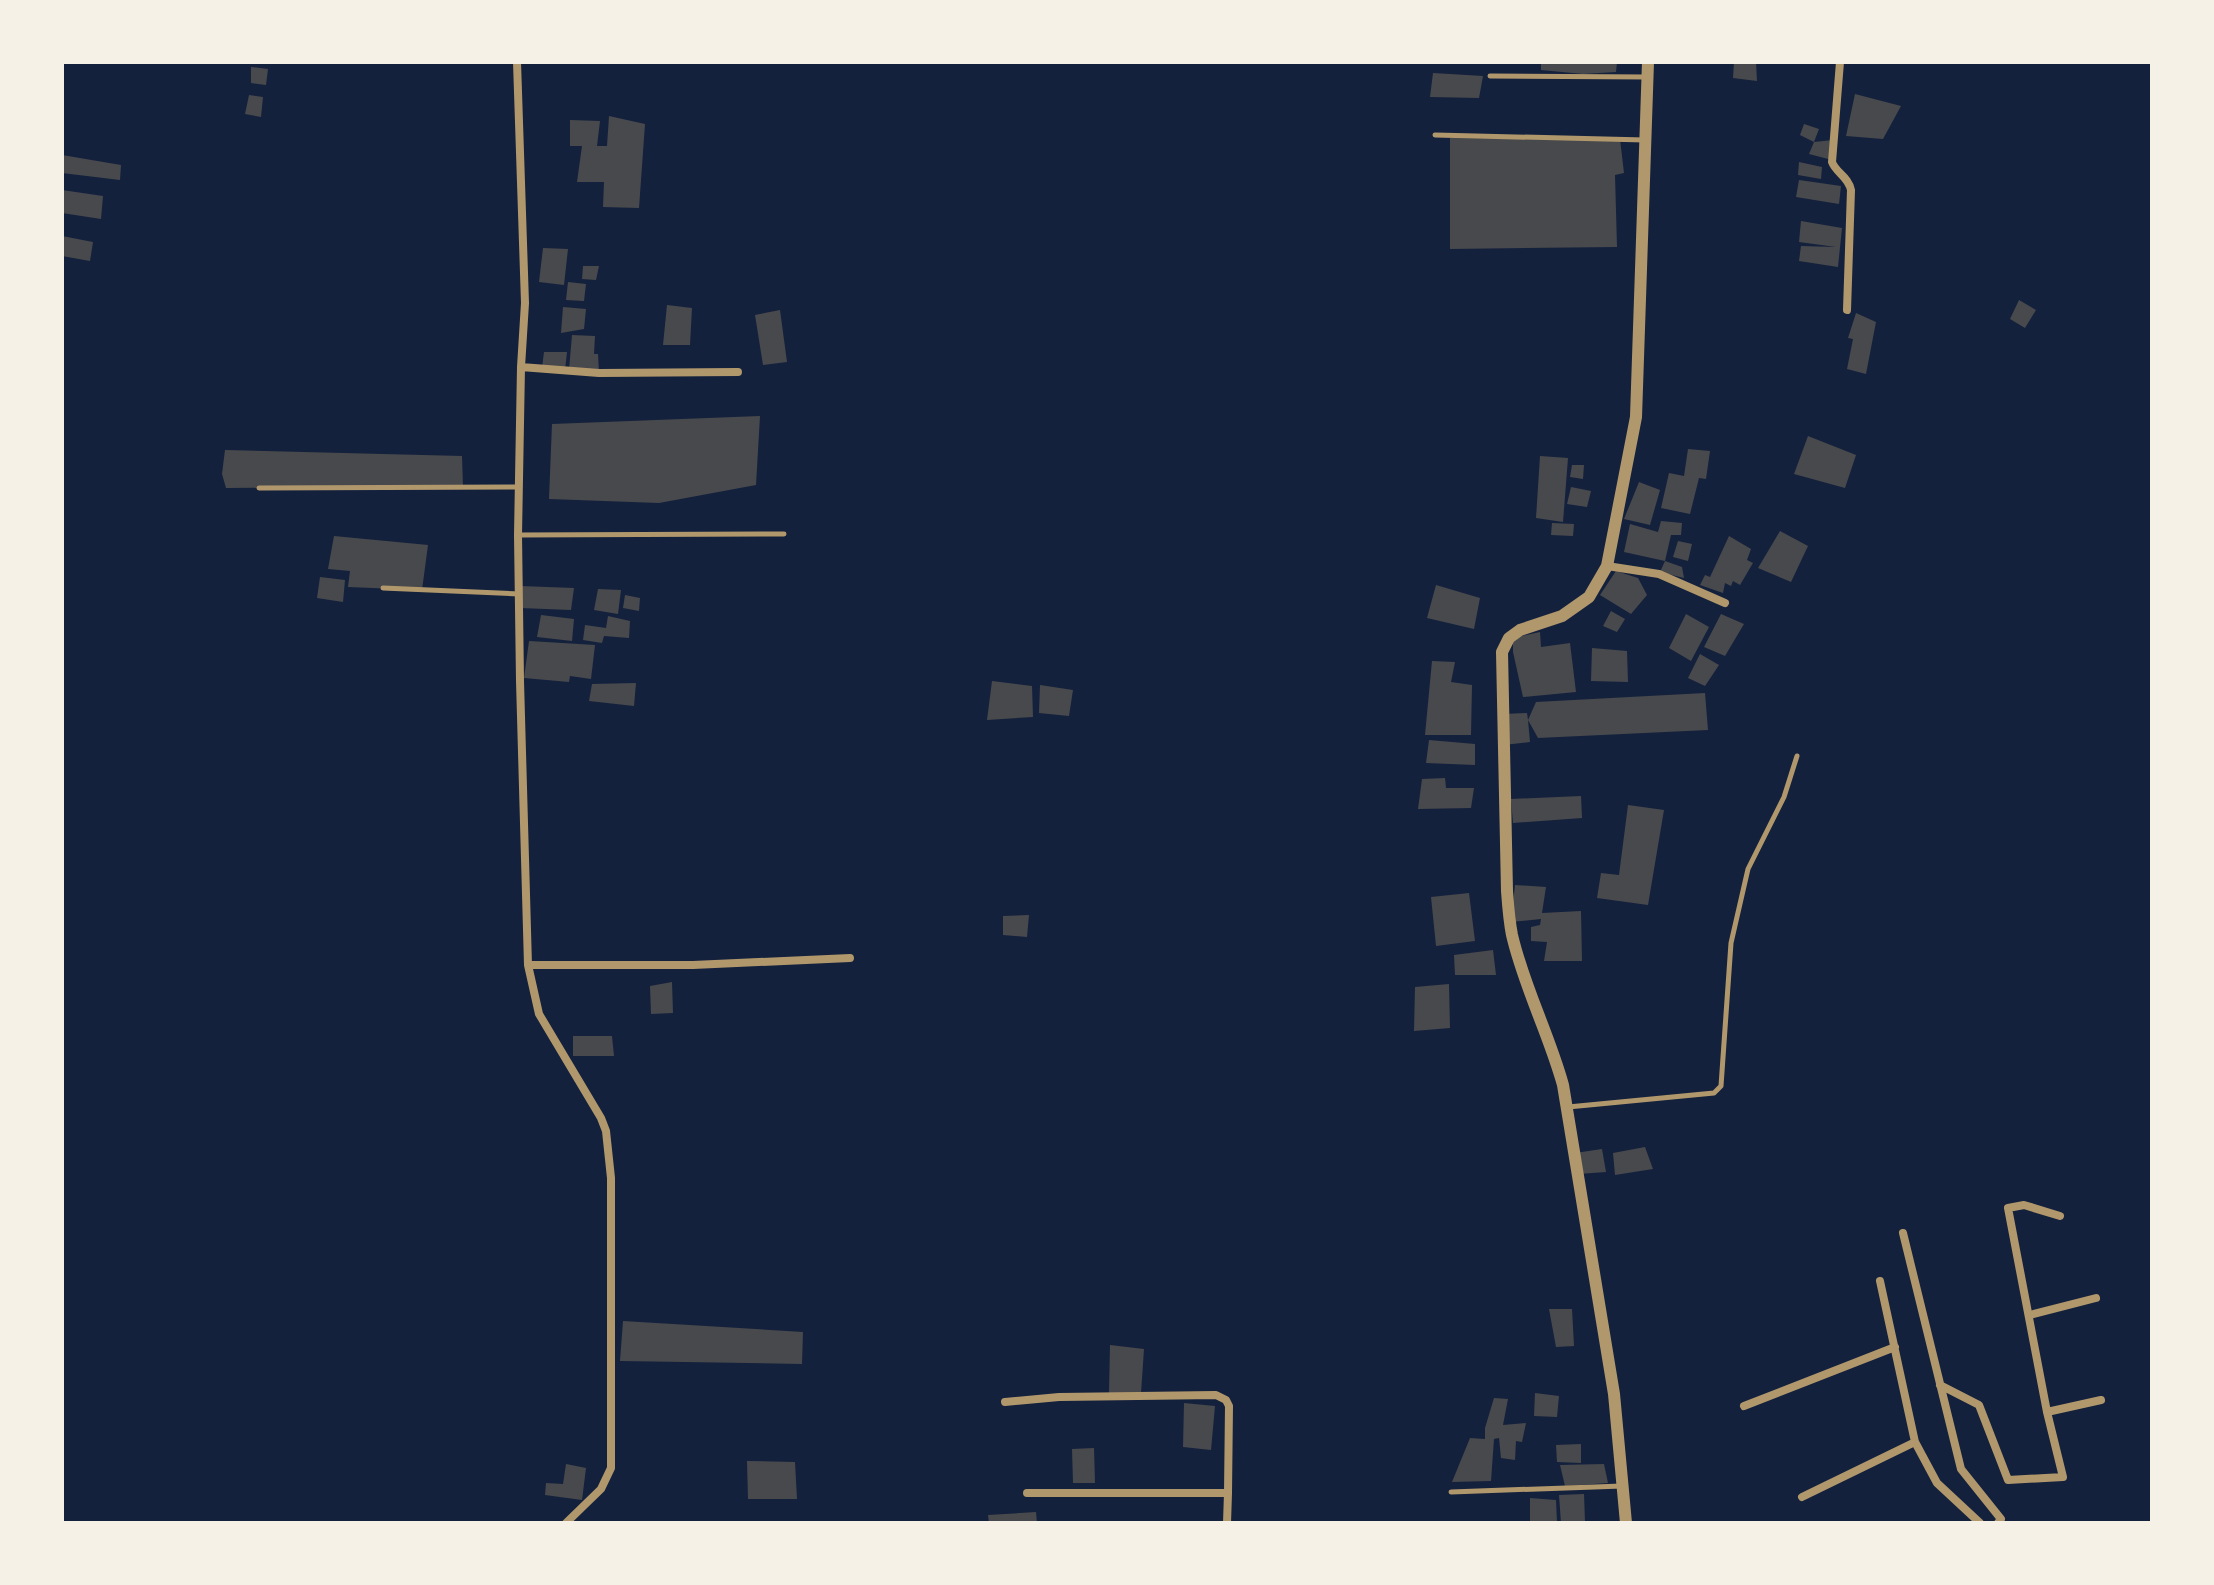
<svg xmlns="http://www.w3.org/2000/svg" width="2214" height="1585" font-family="Spectral,serif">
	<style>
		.building { fill: #48494c }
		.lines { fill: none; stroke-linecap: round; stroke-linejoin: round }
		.service { stroke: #b1986c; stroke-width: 5 }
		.minor { stroke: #b1986c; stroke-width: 8 }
		.tertiary { stroke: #b1986c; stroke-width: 12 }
	</style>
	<rect width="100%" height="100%" fill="#14213d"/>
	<!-- building -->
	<path class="building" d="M 1541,62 L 1617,62 L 1616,72 L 1583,74 L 1541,70 Z
		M 1734,62 L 1756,62 L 1757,81 L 1733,78 Z
		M 251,67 L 268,69 L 266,85 L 251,83 Z
		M 1433,73 L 1483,76 L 1479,98 L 1430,97 Z
		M 1855,94 L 1901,106 L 1883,139 L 1846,136 Z
		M 249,95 L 263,97 L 261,117 L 245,114 Z
		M 609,116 L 645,124 L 639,208 L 603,207 L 604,182 L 577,182 L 582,146 L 570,146 L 570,120 L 600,121 L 597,146 L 607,146 Z
		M 1804,124 L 1819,129 L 1814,142 L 1833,140 L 1832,160 L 1809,154 L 1814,142 L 1800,135 Z
		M 1450,138 L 1620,139 L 1624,173 L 1615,175 L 1617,247 L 1450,249 Z
		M 62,155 L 121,165 L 120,180 L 62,173 Z
		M 1799,162 L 1822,167 L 1821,179 L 1798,175 Z
		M 1799,180 L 1841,186 L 1839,204 L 1796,197 Z
		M 62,190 L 103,196 L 101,219 L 62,213 Z
		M 1801,221 L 1842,228 L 1838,267 L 1799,261 L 1801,246 L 1836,247 L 1799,242 Z
		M 62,236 L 93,242 L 90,261 L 62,256 Z
		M 543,248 L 568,249 L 564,285 L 539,282 Z
		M 583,266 L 599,266 L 596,280 L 582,279 Z
		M 568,282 L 586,284 L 584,301 L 566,300 Z
		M 2019,300 L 2036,310 L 2025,328 L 2010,319 Z
		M 667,305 L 692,308 L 690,345 L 663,345 Z
		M 563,307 L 586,309 L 584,329 L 561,333 Z
		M 780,310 L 787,362 L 763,365 L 755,315 Z
		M 1856,313 L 1876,322 L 1866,374 L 1847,369 L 1853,339 L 1848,338 Z
		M 572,335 L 595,336 L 594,354 L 598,354 L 599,372 L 569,370 Z
		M 544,352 L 567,352 L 565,370 L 542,368 Z
		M 760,416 L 756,485 L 659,503 L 549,499 L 552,424 Z
		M 1808,436 L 1856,455 L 1845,488 L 1794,474 Z
		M 1688,449 L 1710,451 L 1706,479 L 1699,478 L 1690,514 L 1661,508 L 1669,473 L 1684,476 Z
		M 225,450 L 462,456 L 463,487 L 226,488 L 222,474 Z
		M 1540,456 L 1568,458 L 1563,522 L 1536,518 Z
		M 1572,465 L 1584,465 L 1583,479 L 1570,477 Z
		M 1639,482 L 1660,490 L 1650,525 L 1624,519 Z
		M 1571,487 L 1591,491 L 1587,507 L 1567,504 Z
		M 1661,521 L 1682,523 L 1681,535 L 1671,535 L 1665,561 L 1682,567 L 1684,578 L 1660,572 L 1665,561 L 1624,552 L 1630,524 L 1658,532 Z
		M 1552,523 L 1574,524 L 1573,536 L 1551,535 Z
		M 1780,531 L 1808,546 L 1791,582 L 1758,568 Z
		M 334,536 L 428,545 L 422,590 L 348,587 L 350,571 L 328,569 Z
		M 1729,536 L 1751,549 L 1747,560 L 1753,563 L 1740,585 L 1733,581 L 1731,586 L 1725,583 L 1723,593 L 1700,585 L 1705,575 L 1710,577 Z
		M 1678,541 L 1692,544 L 1688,561 L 1673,557 Z
		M 1616,571 L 1638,578 L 1647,595 L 1631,614 L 1600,595 Z
		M 320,577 L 345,580 L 343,602 L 317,598 Z
		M 1436,585 L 1480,598 L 1474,629 L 1427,618 Z
		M 520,586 L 574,588 L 571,610 L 520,608 Z
		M 598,589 L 621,590 L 618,614 L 594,610 Z
		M 625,595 L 640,598 L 639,611 L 623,608 Z
		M 1611,611 L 1625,619 L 1617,632 L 1603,626 Z
		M 1686,614 L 1709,627 L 1691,661 L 1669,648 Z
		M 1721,614 L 1744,624 L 1725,656 L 1704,647 Z
		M 541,615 L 574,619 L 572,641 L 537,637 Z
		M 608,616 L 630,621 L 629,638 L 604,636 L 602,643 L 583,640 L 585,625 L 606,628 Z
		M 1540,632 L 1541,647 L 1570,643 L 1576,692 L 1523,697 L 1513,652 L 1513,638 Z
		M 529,641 L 595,645 L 591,679 L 570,676 L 569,682 L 524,678 Z
		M 1592,648 L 1627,651 L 1628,682 L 1591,681 Z
		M 1700,654 L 1719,665 L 1705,686 L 1688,678 Z
		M 1432,661 L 1455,662 L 1451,682 L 1472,685 L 1471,735 L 1425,735 Z
		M 992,681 L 1032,686 L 1033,717 L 987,720 Z
		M 636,683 L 634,706 L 589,701 L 592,684 Z
		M 1040,685 L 1073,690 L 1069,716 L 1039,713 Z
		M 1705,693 L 1708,730 L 1538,738 L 1528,720 L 1530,742 L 1503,745 L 1503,714 L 1527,713 L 1528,720 L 1536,702 Z
		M 1429,740 L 1475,744 L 1475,765 L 1426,763 Z
		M 1445,778 L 1446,788 L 1474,788 L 1471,808 L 1418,809 L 1422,779 Z
		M 1581,796 L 1582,818 L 1513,823 L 1511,799 Z
		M 1628,805 L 1664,810 L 1648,905 L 1597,898 L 1601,873 L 1619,875 Z
		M 1515,885 L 1546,887 L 1542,913 L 1581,911 L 1582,961 L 1544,961 L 1547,942 L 1531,941 L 1531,927 L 1540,925 L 1541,919 L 1511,922 Z
		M 1469,893 L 1475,941 L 1436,946 L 1431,897 Z
		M 1029,915 L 1027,937 L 1003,935 L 1003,916 Z
		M 1493,950 L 1496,975 L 1455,975 L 1454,955 Z
		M 672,982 L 673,1013 L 651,1014 L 650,986 Z
		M 1449,984 L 1450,1028 L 1414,1031 L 1415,987 Z
		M 573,1036 L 612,1036 L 614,1056 L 573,1056 Z
		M 1645,1147 L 1653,1169 L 1615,1175 L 1613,1153 Z
		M 1602,1149 L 1606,1172 L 1578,1174 L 1575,1153 Z
		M 1549,1309 L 1572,1309 L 1574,1346 L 1556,1347 Z
		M 623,1321 L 803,1332 L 802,1364 L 620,1361 Z
		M 1110,1345 L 1144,1349 L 1141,1393 L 1109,1393 Z
		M 1535,1393 L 1559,1396 L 1557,1417 L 1534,1416 Z
		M 1494,1398 L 1508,1399 L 1503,1425 L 1526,1423 L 1522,1442 L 1516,1441 L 1515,1460 L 1501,1458 L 1499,1438 L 1494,1439 L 1491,1481 L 1452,1482 L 1470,1438 L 1485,1439 L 1485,1428 Z
		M 1184,1403 L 1215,1406 L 1211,1450 L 1183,1447 Z
		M 1581,1444 L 1581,1463 L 1557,1462 L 1556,1445 Z
		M 1094,1448 L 1095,1483 L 1073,1483 L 1072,1449 Z
		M 747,1461 L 795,1462 L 797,1499 L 748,1499 Z
		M 566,1464 L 586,1468 L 582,1500 L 545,1495 L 546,1483 L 563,1484 Z
		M 1604,1464 L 1608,1483 L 1565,1486 L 1560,1465 Z
		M 1584,1494 L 1585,1522 L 1561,1523 L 1559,1495 Z
		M 1530,1498 L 1556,1500 L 1557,1523 L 1530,1523 Z
		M 1036,1512 L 1037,1523 L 989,1523 L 988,1515 Z"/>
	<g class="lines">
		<!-- service -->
		<path class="service" d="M 1490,76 L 1648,77
			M 1435,135 L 1645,140
			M 259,488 L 518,487
			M 518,535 L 784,534
			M 383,588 L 519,594
			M 1568,1107 L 1714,1093 L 1721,1086 L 1731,943 L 1748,869 L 1784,797 L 1797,756
			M 1451,1492 L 1622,1486"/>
		<!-- minor -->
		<path class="minor" d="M 517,62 L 525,303 L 521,367 L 518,535 L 520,681 L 528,965 L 539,1014 L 601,1118 L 606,1131 L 611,1178 L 611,1468 L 601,1489 L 566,1523
			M 1840,62 L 1832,162 C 1836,173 1848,176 1851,190 L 1847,310
			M 521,367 L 599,373 L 738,372
			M 1607,566 L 1659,574 L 1725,603
			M 528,965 L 693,965 L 850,958
			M 1903,1233 L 1961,1469 L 2001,1519 L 1998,1523
			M 1880,1281 L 1915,1442
			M 2030,1315 L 2096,1298
			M 1940,1385 L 1979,1405 L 2008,1480 L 2063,1477 L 2047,1412 L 2008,1208 L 2024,1205 L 2060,1216
			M 1005,1402 L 1059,1397 L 1216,1395 L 1226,1400 L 1229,1406 L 1228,1493
			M 1744,1406 L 1895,1347
			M 2047,1412 L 2101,1400
			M 1027,1493 L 1228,1493 L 1227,1523
			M 1802,1497 L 1915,1442 L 1937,1483 L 1980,1523"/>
		<!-- tertiary -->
		<path class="tertiary" d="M 1626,1523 L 1614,1394 L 1563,1085 C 1549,1034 1524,987 1512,935 C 1509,920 1508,905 1507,891 L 1502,652 L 1509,638 L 1520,630 L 1562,616 L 1589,597 L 1607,566 L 1636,417 L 1648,62"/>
	</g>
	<!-- border -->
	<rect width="2214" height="1585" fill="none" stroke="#f6f1e7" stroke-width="128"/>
</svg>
